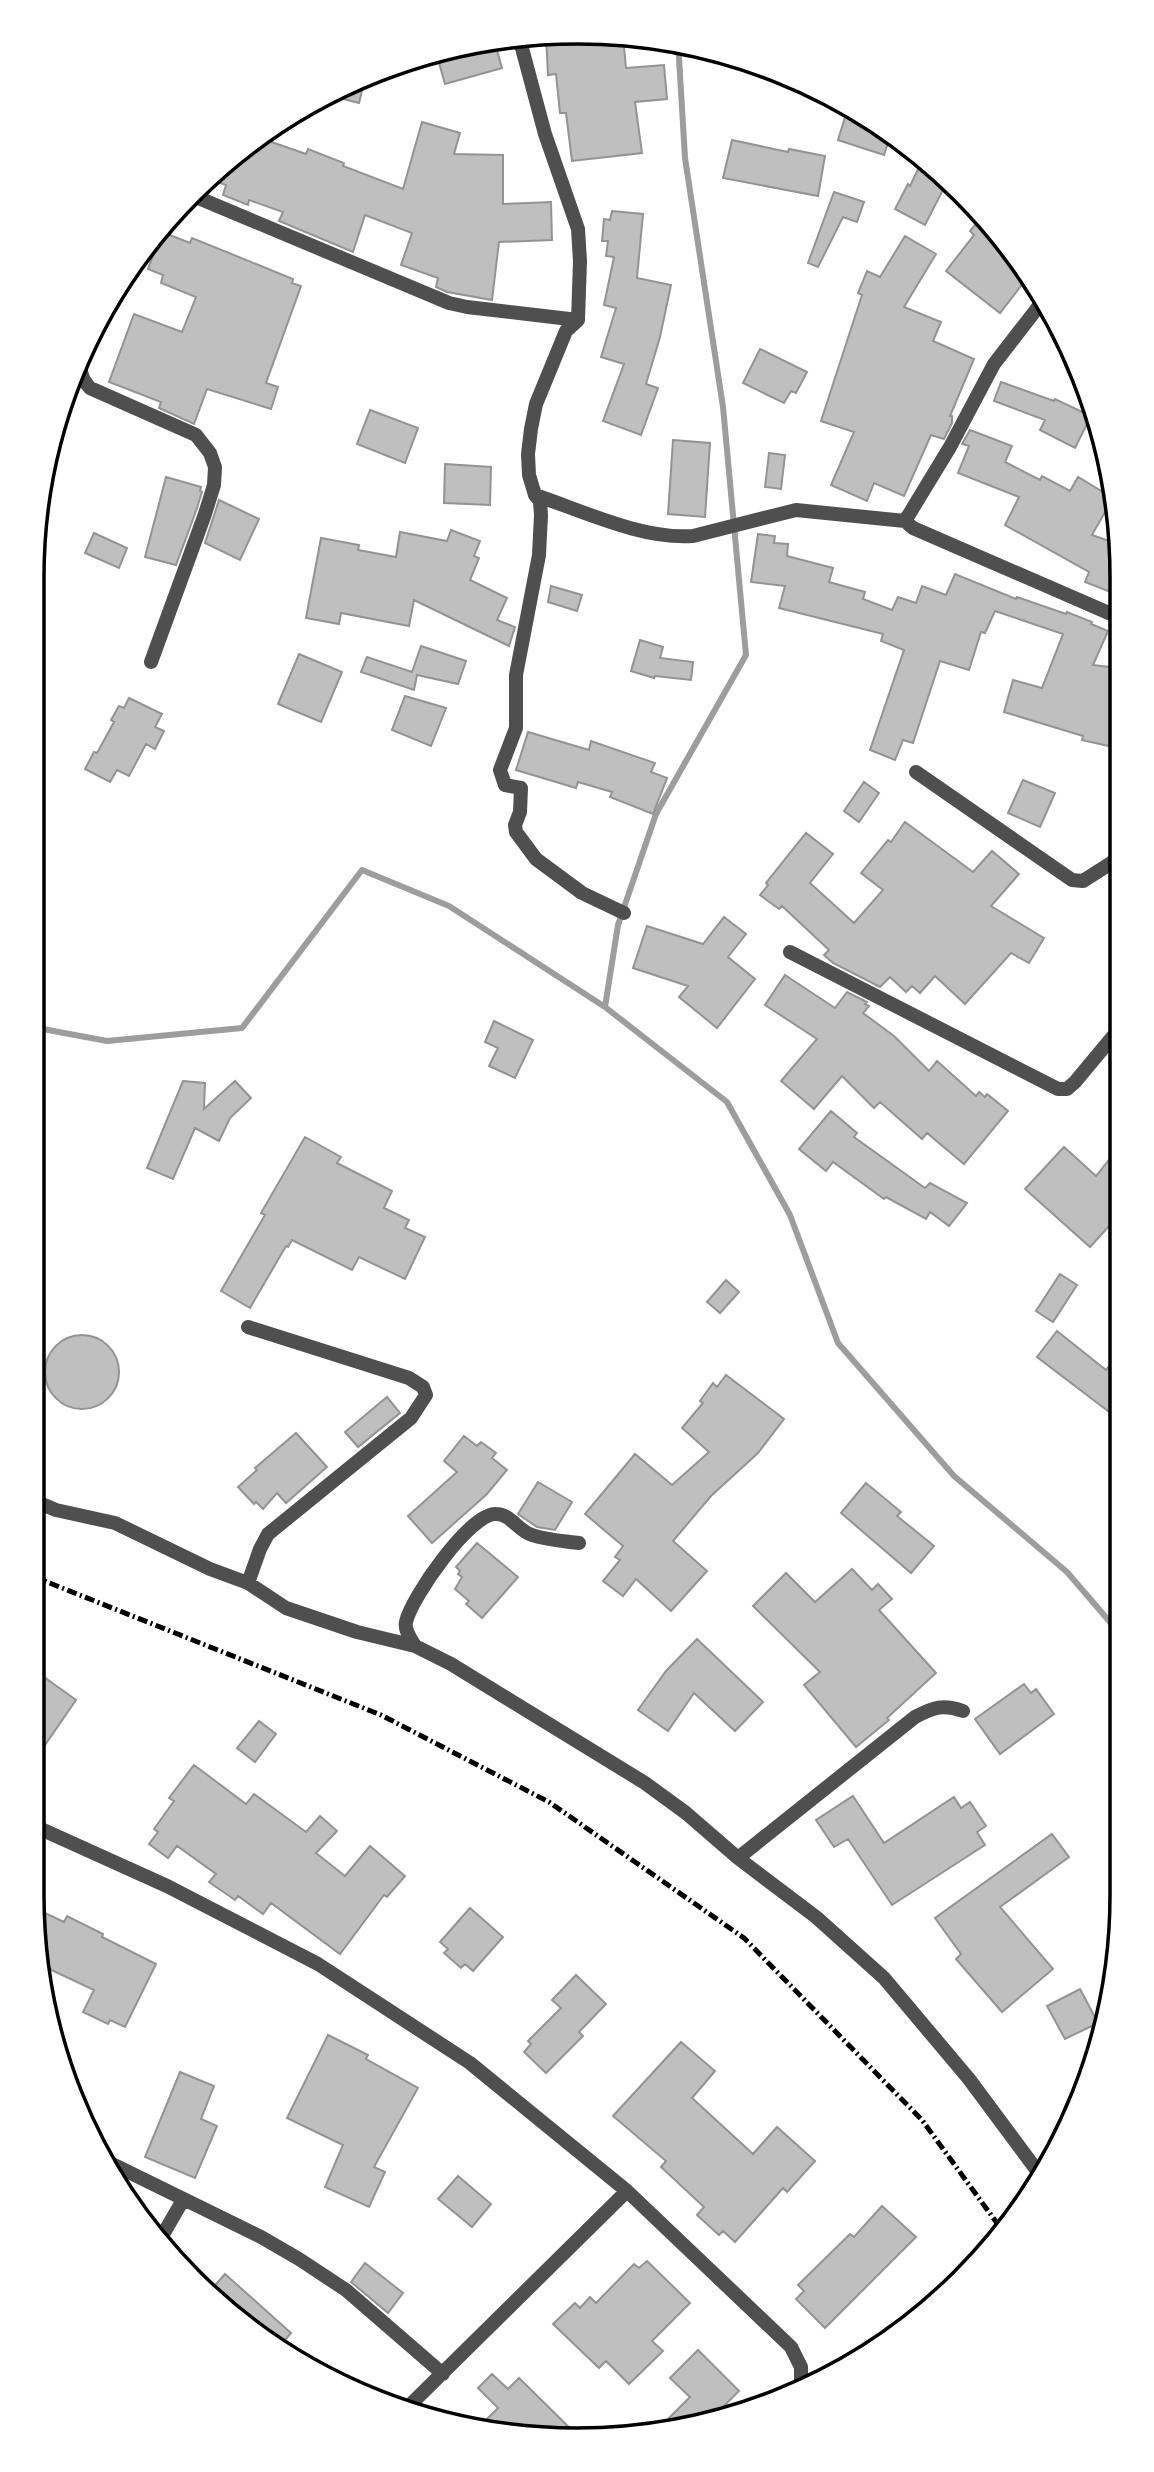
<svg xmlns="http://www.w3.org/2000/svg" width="1154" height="2472" font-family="'Open Sans',sans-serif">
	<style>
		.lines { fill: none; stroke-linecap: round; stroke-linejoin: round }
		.stream { stroke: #9d9d9d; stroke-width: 6 }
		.building { fill: #bfbfbf; stroke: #939393; stroke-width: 2 }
		.street { stroke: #4f4f4f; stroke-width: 14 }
		.rail { stroke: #000; stroke-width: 5; stroke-dasharray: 10 3.5 2 3.5; stroke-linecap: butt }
		.rim { fill: none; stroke: #000; stroke-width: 3.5 }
	</style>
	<rect width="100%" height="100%" fill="#fff"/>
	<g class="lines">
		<!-- stream -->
		<path class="stream" d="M 605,1007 L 618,925 L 656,814 L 746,655 L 723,407 L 685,158 L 678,41
			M 32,1027 L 107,1041 L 242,1028 L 362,870 L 449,906 L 605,1007 L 727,1102 L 790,1215 L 838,1343 L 954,1476 L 1067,1572 L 1122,1636"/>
	</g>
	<!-- building -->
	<path class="building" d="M 589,33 L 623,36 L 626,68 L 664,65 L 667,99 L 635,102 L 642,153 L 572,161 L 566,113 L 560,113 L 556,74 L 548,75 L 546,35 Z
		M 494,40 L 502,68 L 445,84 L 436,52 L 470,42 Z
		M 366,74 L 359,103 L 327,95 L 350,83 Z
		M 846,114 L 871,122 L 891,134 L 884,155 L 838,140 Z
		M 422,122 L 460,133 L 454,154 L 503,155 L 503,204 L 551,202 L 552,240 L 499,242 L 492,300 L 447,292 L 436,287 L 438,278 L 401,265 L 412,233 L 365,215 L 353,252 L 279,221 L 283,212 L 249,200 L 248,205 L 223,195 L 226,185 L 207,178 L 257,137 L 306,154 L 308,149 L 344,163 L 343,166 L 403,189 Z
		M 732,140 L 788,152 L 789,149 L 825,156 L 818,196 L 723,178 Z
		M 923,159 L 947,182 L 925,225 L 895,209 L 908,184 L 910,186 Z
		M 834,192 L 864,202 L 857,222 L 843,217 L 818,267 L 808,263 Z
		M 612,211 L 643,214 L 637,278 L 671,285 L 660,337 L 646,384 L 658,388 L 641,435 L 603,421 L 624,364 L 601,357 L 616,308 L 604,305 L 614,257 L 606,256 L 608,241 L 602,241 L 604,219 L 610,220 Z
		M 982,217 L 1010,245 L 1028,277 L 1000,313 L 946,271 L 974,235 L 970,231 Z
		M 162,232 L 190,243 L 192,238 L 293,279 L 292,283 L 301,286 L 266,383 L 278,387 L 271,409 L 207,389 L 194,424 L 159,408 L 161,402 L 109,382 L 134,314 L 182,332 L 196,297 L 161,283 L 163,275 L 148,269 Z
		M 905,236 L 936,254 L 904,307 L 941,322 L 933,341 L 974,359 L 950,416 L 952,416 L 952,423 L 944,439 L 931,435 L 904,496 L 874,483 L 867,501 L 831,485 L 854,432 L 821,421 L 862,295 L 858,293 L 867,271 L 880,277 Z
		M 760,349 L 807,372 L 796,393 L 791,391 L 784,403 L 743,383 Z
		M 1001,382 L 1054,401 L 1055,399 L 1091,416 L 1075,448 L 1040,430 L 1045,420 L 994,401 Z
		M 370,410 L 418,428 L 405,463 L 357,444 Z
		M 970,430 L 1012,446 L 1005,462 L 1040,480 L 1042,476 L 1070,491 L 1078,477 L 1113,498 L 1092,535 L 1118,544 L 1118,579 L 1113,593 L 1085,582 L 1089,572 L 1005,525 L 1019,497 L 958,473 L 969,446 L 962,444 Z
		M 673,440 L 710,443 L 705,517 L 668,514 Z
		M 769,453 L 785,455 L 781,489 L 765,487 Z
		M 445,464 L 491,467 L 490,505 L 444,503 Z
		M 166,477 L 201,487 L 200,491 L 202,492 L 196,511 L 176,565 L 145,557 Z
		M 219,500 L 259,519 L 240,560 L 205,543 Z
		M 451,530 L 480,541 L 474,556 L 479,558 L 470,580 L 507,598 L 497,620 L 515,627 L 509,646 L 414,600 L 409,626 L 341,613 L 339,624 L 306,618 L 321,538 L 359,545 L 358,550 L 396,557 L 400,532 L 447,541 Z
		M 94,533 L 127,548 L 119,568 L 85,553 Z
		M 758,534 L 775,536 L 774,543 L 788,544 L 787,556 L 833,568 L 829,582 L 865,592 L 863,599 L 892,610 L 898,597 L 916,603 L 922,586 L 946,595 L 955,574 L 1016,599 L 1017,597 L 1066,614 L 1067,612 L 1092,622 L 1091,624 L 1108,631 L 1093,665 L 1118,668 L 1118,719 L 1113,747 L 1082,740 L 1083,736 L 1004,712 L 1013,680 L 1042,688 L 1063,634 L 995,611 L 985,633 L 981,632 L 969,670 L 940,661 L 913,743 L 903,740 L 895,760 L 870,750 L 904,650 L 881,641 L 883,634 L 779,608 L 785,586 L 751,582 Z
		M 551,586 L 582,595 L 577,611 L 548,602 Z
		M 640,640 L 663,647 L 660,658 L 693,662 L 691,680 L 655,676 L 654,678 L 631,671 Z
		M 421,646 L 466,661 L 458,684 L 417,675 L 414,690 L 361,672 L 367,657 L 412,672 Z
		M 299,654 L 342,672 L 321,722 L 278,704 Z
		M 405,696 L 446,708 L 431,746 L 392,730 Z
		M 129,698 L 162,714 L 155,727 L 164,731 L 155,749 L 146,744 L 129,776 L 117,770 L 110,782 L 85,769 L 94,752 L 97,753 L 114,722 L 111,720 L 119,706 L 124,708 Z
		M 528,732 L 589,750 L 591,741 L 655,763 L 651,772 L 667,778 L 653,814 L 610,797 L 612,792 L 578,782 L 576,788 L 516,770 Z
		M 1023,780 L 1055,793 L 1040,827 L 1008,813 Z
		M 864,782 L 879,793 L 859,822 L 844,811 Z
		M 905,822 L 973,872 L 992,851 L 1019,874 L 991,906 L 1044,938 L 1029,963 L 1011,953 L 965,1004 L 935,976 L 920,993 L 912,986 L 906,992 L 890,977 L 880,987 L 833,963 L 824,955 L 829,950 L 782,906 L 779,909 L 760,895 L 768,885 L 766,883 L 806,833 L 833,854 L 810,883 L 854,923 L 883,890 L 861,873 L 888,840 L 891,842 Z
		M 724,917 L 746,934 L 728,957 L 755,979 L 717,1028 L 679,997 L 688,986 L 633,968 L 647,926 L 703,944 Z
		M 785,975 L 835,1008 L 847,992 L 867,1002 L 865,1004 L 869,1006 L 863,1013 L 894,1036 L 929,1071 L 937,1061 L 976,1096 L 979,1092 L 985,1097 L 987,1094 L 1008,1111 L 964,1164 L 927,1133 L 922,1139 L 880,1102 L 874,1108 L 842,1076 L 814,1109 L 781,1081 L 817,1039 L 765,1005 Z
		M 494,1021 L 533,1040 L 515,1078 L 489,1066 L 498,1048 L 485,1042 Z
		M 183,1081 L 205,1083 L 204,1109 L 235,1081 L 251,1098 L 230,1118 L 219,1141 L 195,1128 L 173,1179 L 147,1168 Z
		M 831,1111 L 857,1133 L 854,1137 L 925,1188 L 930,1183 L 967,1203 L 949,1226 L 930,1212 L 926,1219 L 886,1197 L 884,1199 L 833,1162 L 826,1171 L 799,1149 Z
		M 305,1137 L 341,1157 L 337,1163 L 392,1191 L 384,1208 L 409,1220 L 405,1228 L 425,1237 L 405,1279 L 359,1257 L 352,1270 L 292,1240 L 288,1247 L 286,1246 L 250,1308 L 221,1291 L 265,1215 L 261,1213 Z
		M 1120,1146 L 1120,1214 L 1090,1247 L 1025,1189 L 1064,1147 L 1096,1176 Z
		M 1060,1274 L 1077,1285 L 1053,1322 L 1036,1311 Z
		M 726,1280 L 739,1292 L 720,1313 L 707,1302 Z
		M 1057,1331 L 1106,1370 L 1121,1350 L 1121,1421 L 1037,1357 Z
		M45 1372a37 37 0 1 1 74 0a37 37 0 1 1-74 0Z
		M 726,1375 L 784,1419 L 758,1453 L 711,1496 L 673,1541 L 707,1571 L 671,1611 L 636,1579 L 623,1596 L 603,1581 L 620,1560 L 615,1557 L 623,1546 L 585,1514 L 635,1454 L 672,1485 L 709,1452 L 682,1428 L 703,1403 L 700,1401 L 713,1383 L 717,1387 Z
		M 387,1397 L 400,1413 L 358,1447 L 345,1432 Z
		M 296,1433 L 327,1467 L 286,1503 L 277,1493 L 263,1509 L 256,1502 L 254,1504 L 238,1487 L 257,1470 L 255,1468 Z
		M 464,1436 L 477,1446 L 481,1442 L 496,1453 L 492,1458 L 507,1470 L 487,1494 L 432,1543 L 408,1516 L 457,1472 L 444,1461 Z
		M 538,1482 L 572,1502 L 555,1530 L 537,1527 L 518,1514 Z
		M 866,1483 L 901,1512 L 897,1516 L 934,1546 L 911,1573 L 841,1513 Z
		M 477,1543 L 518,1577 L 482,1618 L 466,1604 L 469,1601 L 455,1589 L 462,1577 L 458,1574 L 460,1571 L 456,1567 Z
		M 852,1569 L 872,1590 L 878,1584 L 892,1599 L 879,1610 L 936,1673 L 887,1718 L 889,1720 L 856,1747 L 804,1685 L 820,1672 L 753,1606 L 786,1573 L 815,1602 Z
		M 697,1639 L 763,1702 L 735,1731 L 694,1693 L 668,1731 L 638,1710 L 666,1671 Z
		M 44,1677 L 76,1700 L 45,1745 L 32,1736 L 32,1695 Z
		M 1024,1684 L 1031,1693 L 1036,1689 L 1054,1714 L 1000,1754 L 975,1719 Z
		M 259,1721 L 276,1734 L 255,1762 L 237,1748 Z
		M 194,1765 L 246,1804 L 254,1794 L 306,1832 L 320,1816 L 337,1831 L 316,1853 L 345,1876 L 370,1846 L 405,1876 L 387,1897 L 384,1895 L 340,1954 L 271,1903 L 263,1914 L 238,1896 L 235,1900 L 209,1882 L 216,1874 L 177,1846 L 168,1858 L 149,1844 L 158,1832 L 154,1829 L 174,1801 L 169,1798 Z
		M 853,1796 L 884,1843 L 954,1797 L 961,1808 L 970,1802 L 986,1826 L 977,1832 L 985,1845 L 892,1905 L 848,1839 L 834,1847 L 816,1820 Z
		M 1052,1834 L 1069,1857 L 1000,1907 L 1053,1969 L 1002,2012 L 956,1959 L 961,1954 L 935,1918 Z
		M 34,1908 L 64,1922 L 67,1916 L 103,1934 L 102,1937 L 156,1964 L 125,2027 L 110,2020 L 108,2024 L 83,2012 L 94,1990 L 43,1966 Z
		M 470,1908 L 503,1937 L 473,1971 L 465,1964 L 461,1968 L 444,1953 L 448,1949 L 440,1942 Z
		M 576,1975 L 606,2004 L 579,2032 L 583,2036 L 546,2073 L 524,2052 L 531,2044 L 528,2041 L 561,2008 L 552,2000 Z
		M 1080,1989 L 1098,2023 L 1065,2039 L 1047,2006 Z
		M 328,2035 L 368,2055 L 366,2059 L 418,2088 L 374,2167 L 385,2172 L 369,2207 L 325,2187 L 343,2145 L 287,2118 Z
		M 681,2042 L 715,2071 L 692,2098 L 753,2154 L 777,2127 L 815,2161 L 787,2192 L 783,2188 L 735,2242 L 723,2231 L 719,2235 L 697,2215 L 704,2207 L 661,2167 L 666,2161 L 613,2116 Z
		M 180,2072 L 214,2086 L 201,2119 L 217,2126 L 195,2178 L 145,2157 Z
		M 458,2176 L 491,2204 L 472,2227 L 438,2199 Z
		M 882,2206 L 916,2237 L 825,2328 L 796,2299 L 804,2291 L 798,2285 L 850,2234 L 854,2237 Z
		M 647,2261 L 690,2303 L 652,2341 L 663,2351 L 629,2384 L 606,2361 L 599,2368 L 553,2324 L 575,2303 L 580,2308 L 590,2297 L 596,2303 L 634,2264 L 639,2268 Z
		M 365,2263 L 403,2293 L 388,2313 L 351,2282 Z
		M 225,2274 L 291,2333 L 279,2347 L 211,2290 Z
		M 698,2350 L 739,2391 L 710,2420 L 683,2430 L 654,2433 L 690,2397 L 670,2378 Z
		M 492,2374 L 508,2389 L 519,2378 L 582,2440 L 475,2431 L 498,2408 L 478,2388 Z"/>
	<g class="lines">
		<!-- street -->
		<path class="street" d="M 519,37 L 545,134 L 578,229 L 580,261 L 578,320 L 566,331 L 536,404 L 531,429 L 528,454 L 529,475 L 535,495 L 540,501 L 541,515 L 539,555 L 516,675 L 516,728 L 500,770 L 505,785 L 521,788 L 520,812 L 515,825 L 516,832 L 536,859 L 582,893 L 624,913
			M 189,194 L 449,303 L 467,307 L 578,320
			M 130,266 L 81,362 C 80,373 82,379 90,388 L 196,435 L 210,453 L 215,467 L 214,485 L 205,514 L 151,662
			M 535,495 C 583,511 643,540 693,536 L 796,510 L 905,521 L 913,528 L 1118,617
			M 905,521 L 950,447 L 994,364 L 1042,302
			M 916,772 L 1072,880 L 1083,881 L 1119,858
			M 790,952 L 1058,1089 L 1067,1089 L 1075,1082 L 1120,1028
			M 248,1327 L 409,1378 L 423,1387 L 426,1395 L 411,1418 L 268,1534 L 260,1549 L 248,1583
			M 32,1500 L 56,1510 L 115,1523 L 210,1569 L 248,1583 L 286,1608 L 357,1632 L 415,1646 L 451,1664 L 645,1783 L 686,1813 L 738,1858 L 816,1917 L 884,1978 L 969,2079 L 1038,2172
			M 415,1646 C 411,1639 404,1630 406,1622 C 411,1598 470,1513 496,1514 C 511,1514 518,1531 532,1535 C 546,1540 564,1541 579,1543
			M 32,1825 L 167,1886 L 318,1964 L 470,2063 L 627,2191 L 791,2347 L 801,2367 L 801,2386
			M 738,1858 L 915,1717 C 934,1707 943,1704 963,1711
			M 100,2158 L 261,2237 L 299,2259 L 346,2290 L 443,2374
			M 158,2243 L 183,2200
			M 408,2407 L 627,2191"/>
		<!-- rail -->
		<path class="rail" d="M 32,1576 L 381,1715 L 549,1802 L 744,1938 L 922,2120 L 1002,2230"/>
	</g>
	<!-- crop -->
	<path d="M0 0H1154V2472H0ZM577 44H577A533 533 0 0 1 1110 577V1895A533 533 0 0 1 577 2428H577A533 533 0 0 1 44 1895V577A533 533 0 0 1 577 44Z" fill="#fff" fill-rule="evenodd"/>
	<path class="rim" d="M577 44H577A533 533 0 0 1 1110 577V1895A533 533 0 0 1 577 2428H577A533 533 0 0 1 44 1895V577A533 533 0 0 1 577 44Z"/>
</svg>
